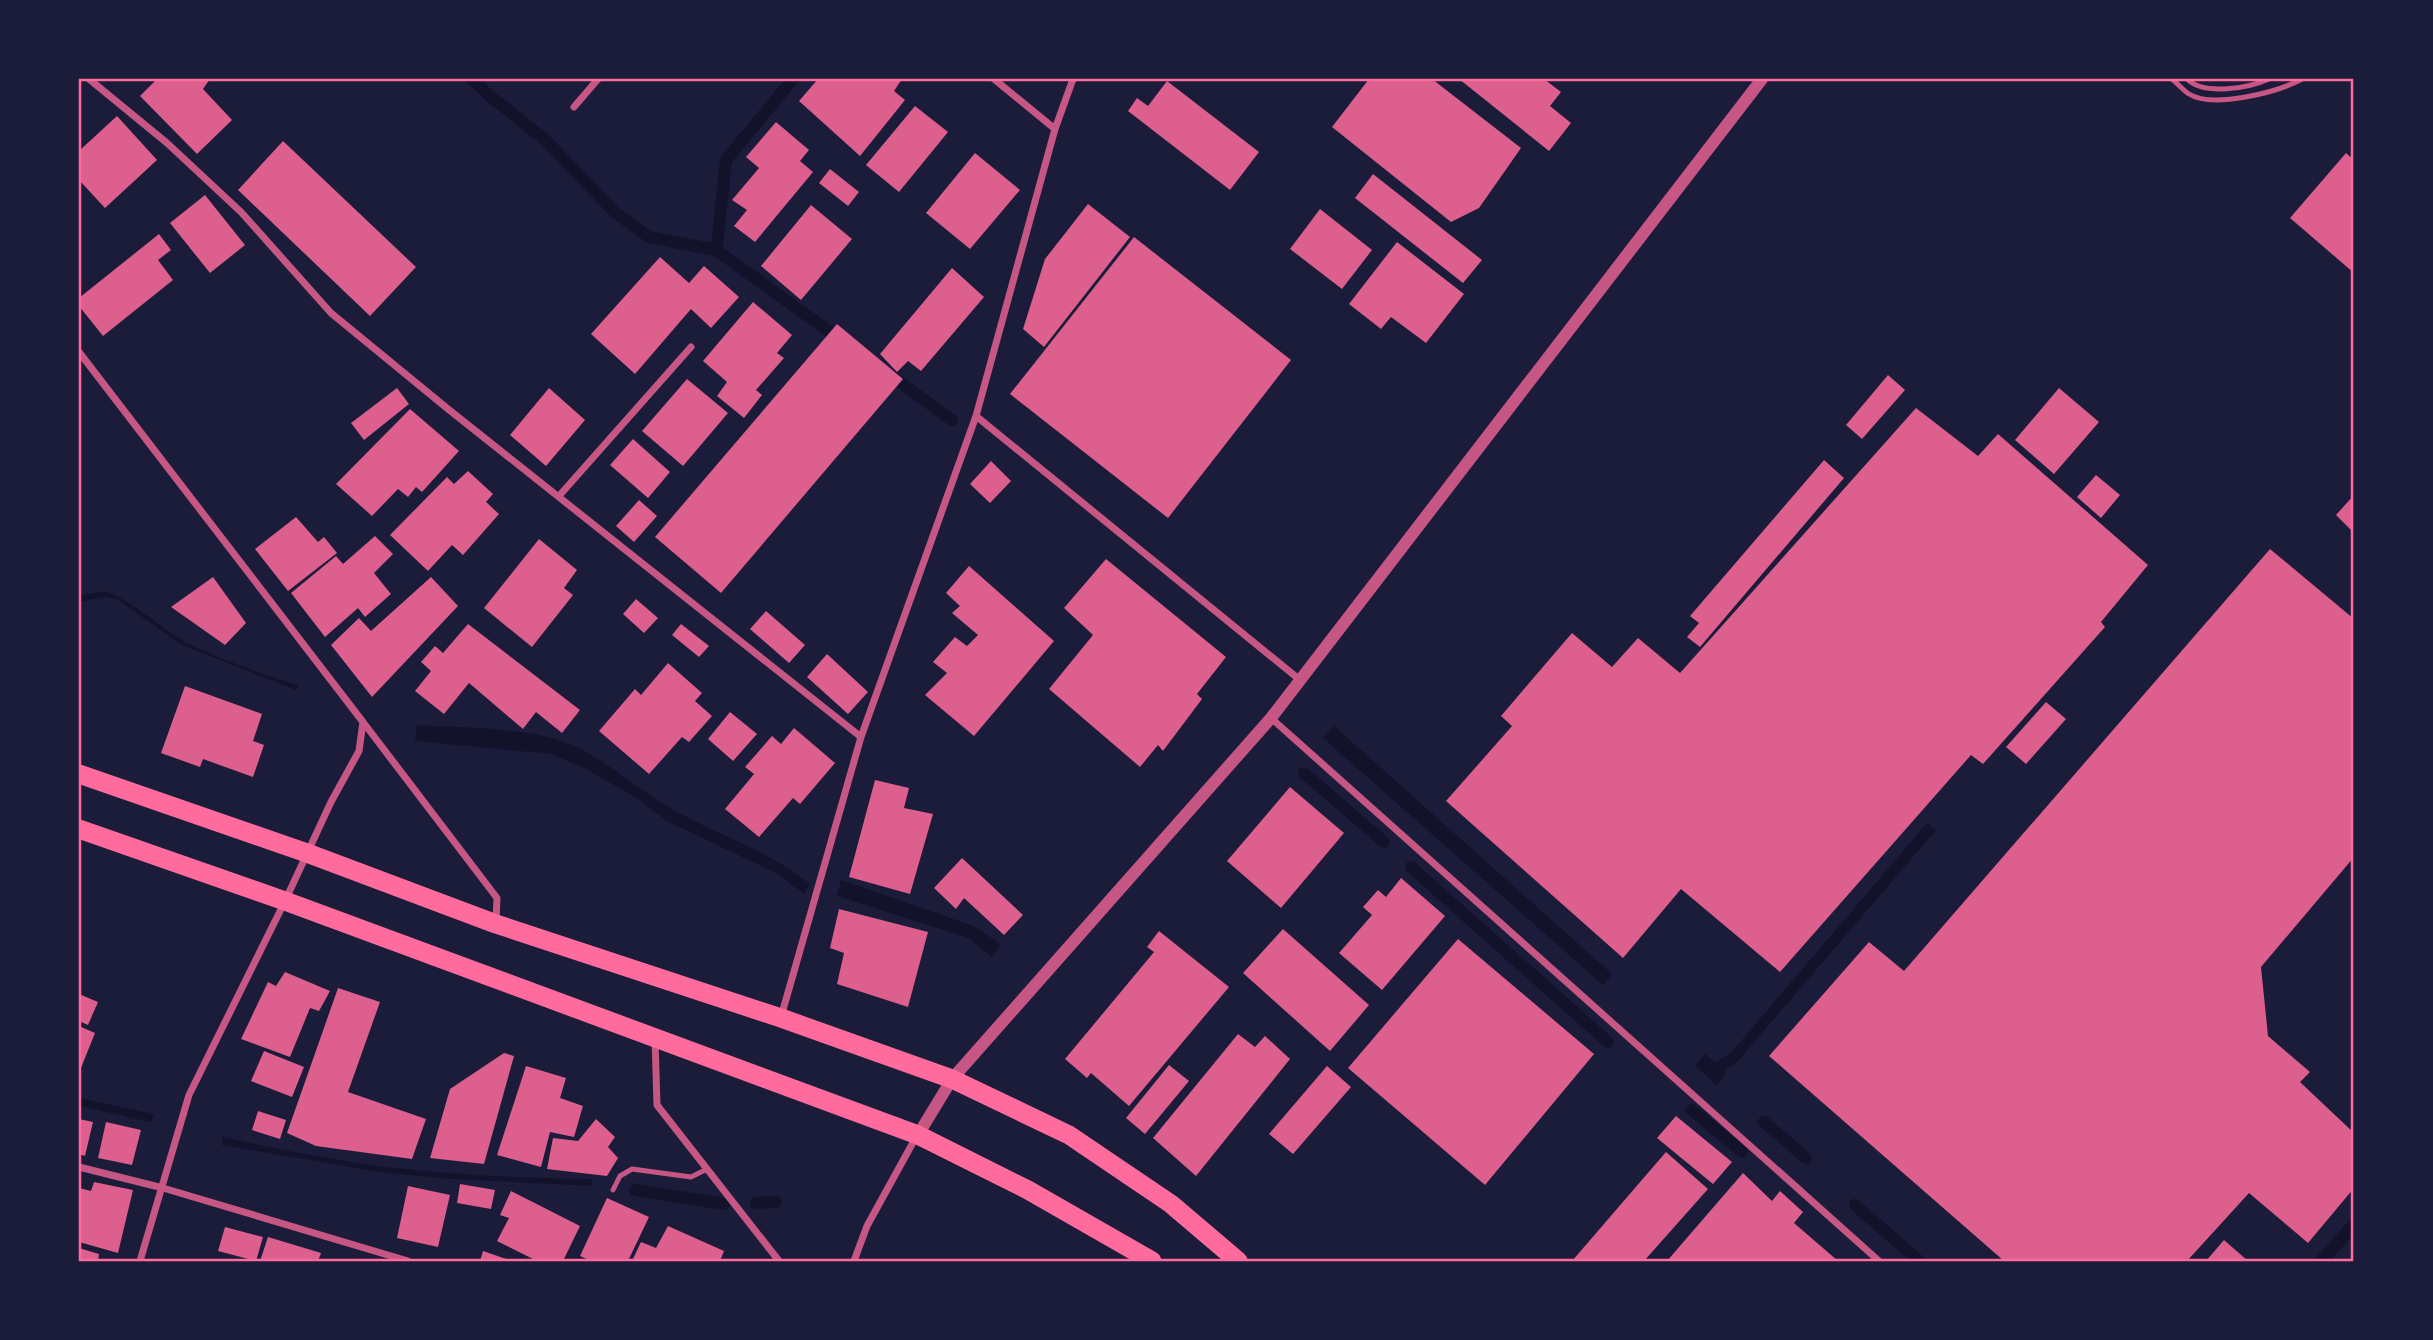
<svg xmlns="http://www.w3.org/2000/svg" width="2433" height="1340" font-family="'Roboto Condensed',sans-serif">
	<style>
		.water { fill: #12122b }
		.lines { fill: none; stroke-linecap: round; stroke-linejoin: round }
		.stream { stroke: #12122b; stroke-width: 12 }
		.building { fill: #dd5f8e }
		.service { stroke: #c65784; stroke-width: 5 }
		.minor { stroke: #c65784; stroke-width: 7 }
		.tertiary { stroke: #c65784; stroke-width: 12 }
		.trunk { stroke: #ff6b9d; stroke-width: 19 }
		.neatline { fill: none; stroke: #ff6b9d; stroke-width: 2.5 }
	</style>
	<rect width="100%" height="100%" fill="#1b1b3a"/>
	<!-- water -->
	<path class="water" d="M 104,591 C 135,602 159,627 187,643 C 223,661 261,673 299,686 L 296,690 L 182,645 L 117,599 L 103,597 L 79,602 L 79,596 Z
		M 417,725 C 463,728 512,727 556,739 C 596,751 630,784 665,805 C 713,834 767,849 810,884 L 804,894 L 778,874 L 667,821 L 637,798 L 582,767 L 551,754 L 415,741 Z
		M 1334,726 L 1612,974 L 1603,985 L 1323,738 Z
		M 1927,823 L 1936,830 L 1737,1062 L 1724,1070 L 1726,1073 L 1717,1085 L 1695,1066 L 1705,1054 L 1715,1062 L 1730,1054 Z
		M 841,880 L 976,927 L 1001,945 L 991,957 L 969,938 L 837,896 Z
		M 79,1098 L 154,1114 L 151,1122 L 79,1106 Z
		M 222,1137 C 283,1150 344,1163 406,1169 C 467,1176 530,1178 592,1179 L 592,1186 L 438,1178 L 380,1172 L 222,1145 Z
		M 2354,1215 L 2354,1234 L 2330,1261 L 2313,1261 Z"/>
	<g class="lines">
		<!-- stream -->
		<path class="stream" d="M 472,79 L 490,96 L 543,138 L 616,213 L 649,237 L 716,250 L 844,342
			M 717,246 L 726,160 L 793,79
			M 887,373 L 952,420
			M 1304,773 L 1384,842
			M 1411,867 L 1608,1042
			M 1692,1110 L 1742,1152
			M 1764,1122 L 1806,1158
			M 635,1190 L 724,1204
			M 756,1203 L 776,1202
			M 1855,1205 L 1919,1261"/>
	</g>
	<!-- building -->
	<path class="building" d="M 157,79 L 210,79 L 203,89 L 232,120 L 197,154 L 140,96 Z
		M 818,79 L 902,79 L 894,91 L 905,100 L 860,156 L 799,101 Z
		M 1369,79 L 1432,79 L 1521,148 L 1479,208 L 1451,222 L 1332,127 Z
		M 1459,79 L 1544,79 L 1561,92 L 1550,106 L 1571,123 L 1549,151 Z
		M 1167,81 L 1259,152 L 1230,190 L 1128,111 L 1137,98 L 1148,106 Z
		M 915,106 L 948,132 L 899,192 L 866,165 Z
		M 117,116 L 157,160 L 105,208 L 79,180 L 79,151 Z
		M 776,122 L 809,150 L 800,161 L 813,172 L 755,242 L 734,226 L 747,210 L 732,200 L 759,168 L 746,157 Z
		M 283,141 L 416,267 L 370,316 L 238,190 Z
		M 975,153 L 1020,190 L 970,249 L 926,213 Z
		M 2346,153 L 2354,160 L 2354,273 L 2290,218 Z
		M 830,169 L 859,192 L 848,206 L 819,183 Z
		M 1373,174 L 1482,260 L 1463,283 L 1355,198 Z
		M 205,195 L 245,245 L 210,273 L 170,223 Z
		M 1088,204 L 1130,237 L 1044,347 L 1023,329 L 1045,259 Z
		M 811,205 L 852,239 L 801,300 L 761,266 Z
		M 1320,209 L 1372,250 L 1342,289 L 1290,249 Z
		M 159,234 L 171,250 L 158,260 L 173,280 L 103,336 L 79,306 L 79,298 Z
		M 1134,237 L 1291,360 L 1168,518 L 1010,394 Z
		M 1397,242 L 1464,294 L 1426,343 L 1391,317 L 1381,329 L 1349,304 Z
		M 660,257 L 689,283 L 704,266 L 739,297 L 711,328 L 691,309 L 635,374 L 591,334 Z
		M 952,268 L 984,297 L 921,371 L 908,361 L 897,372 L 880,354 Z
		M 753,302 L 792,335 L 777,353 L 784,358 L 756,390 L 762,395 L 744,418 L 717,396 L 727,382 L 703,361 Z
		M 837,324 L 903,379 L 721,593 L 655,537 Z
		M 1888,375 L 1905,390 L 1862,439 L 1846,425 Z
		M 687,379 L 728,413 L 683,466 L 642,431 Z
		M 397,388 L 409,404 L 364,440 L 351,423 Z
		M 549,388 L 585,420 L 546,466 L 510,435 Z
		M 2059,388 L 2099,422 L 2054,474 L 2015,440 Z
		M 1916,408 L 1978,456 L 1998,434 L 2148,565 L 2101,622 L 2105,627 L 1983,764 L 1971,755 L 1780,972 L 1681,889 L 1623,958 L 1446,801 L 1512,726 L 1501,716 L 1572,633 L 1612,667 L 1638,638 L 1680,673 Z
		M 410,409 L 459,451 L 422,492 L 416,487 L 408,497 L 398,489 L 372,516 L 336,484 Z
		M 633,439 L 670,472 L 648,498 L 610,465 Z
		M 1824,460 L 1844,478 L 1700,647 L 1687,637 L 1699,623 L 1690,616 Z
		M 991,461 L 1011,481 L 990,503 L 970,484 Z
		M 468,471 L 493,494 L 486,502 L 499,514 L 463,555 L 452,545 L 428,571 L 390,535 L 447,477 L 454,484 Z
		M 2096,475 L 2120,495 L 2101,518 L 2077,497 Z
		M 2354,495 L 2354,533 L 2336,515 Z
		M 639,500 L 657,516 L 634,542 L 616,526 Z
		M 296,517 L 318,542 L 324,537 L 337,553 L 288,591 L 255,549 Z
		M 375,536 L 393,554 L 374,573 L 391,594 L 365,617 L 358,608 L 325,637 L 291,593 L 336,556 L 343,564 Z
		M 539,539 L 577,570 L 564,588 L 573,595 L 532,647 L 484,608 Z
		M 2270,549 L 2354,619 L 2354,857 L 2261,967 L 2268,1036 L 2310,1072 L 2300,1082 L 2354,1133 L 2354,1188 L 2308,1243 L 2249,1193 L 2187,1261 L 2004,1261 L 1769,1056 L 1869,942 L 1904,971 Z
		M 1106,559 L 1226,657 L 1197,694 L 1202,699 L 1163,751 L 1158,745 L 1140,767 L 1049,689 L 1093,635 L 1064,608 Z
		M 969,566 L 1054,641 L 974,736 L 925,695 L 947,673 L 933,662 L 955,637 L 967,646 L 978,635 L 952,613 L 960,606 L 946,593 Z
		M 213,577 L 246,623 L 225,645 L 171,607 Z
		M 431,577 L 458,606 L 372,697 L 331,645 L 359,618 L 371,631 Z
		M 636,599 L 658,618 L 644,633 L 623,614 Z
		M 766,611 L 805,645 L 789,663 L 750,629 Z
		M 468,624 L 580,710 L 562,733 L 536,712 L 523,729 L 469,683 L 444,714 L 415,691 L 431,671 L 421,662 L 435,646 L 443,653 Z
		M 681,624 L 709,646 L 699,657 L 672,635 Z
		M 827,654 L 868,692 L 848,714 L 807,677 Z
		M 668,663 L 702,693 L 695,701 L 712,716 L 689,742 L 682,737 L 649,774 L 599,731 L 635,689 L 641,695 Z
		M 185,686 L 262,714 L 253,741 L 264,745 L 253,777 L 203,759 L 200,767 L 161,753 Z
		M 2046,702 L 2066,719 L 2026,764 L 2006,747 Z
		M 730,712 L 757,734 L 733,761 L 708,739 Z
		M 794,728 L 835,763 L 800,804 L 793,798 L 759,837 L 725,809 L 754,774 L 745,767 L 772,736 L 781,744 Z
		M 875,780 L 909,788 L 904,808 L 933,814 L 910,894 L 849,877 Z
		M 1290,787 L 1344,833 L 1281,908 L 1227,861 Z
		M 962,858 L 1023,915 L 1004,935 L 964,898 L 956,909 L 934,888 Z
		M 1401,878 L 1445,916 L 1382,990 L 1339,953 L 1372,915 L 1363,907 L 1378,890 L 1386,897 Z
		M 839,909 L 928,932 L 908,1007 L 837,984 L 844,953 L 830,948 Z
		M 1283,929 L 1369,1005 L 1330,1051 L 1243,973 Z
		M 1159,931 L 1229,987 L 1129,1106 L 1091,1073 L 1087,1078 L 1065,1059 L 1154,952 L 1147,947 Z
		M 1458,939 L 1594,1054 L 1485,1185 L 1348,1068 Z
		M 285,972 L 330,991 L 319,1011 L 310,1008 L 290,1057 L 241,1039 L 268,982 L 276,986 Z
		M 338,988 L 380,1002 L 348,1092 L 426,1119 L 412,1159 L 316,1146 L 287,1133 Z
		M 79,994 L 98,1002 L 88,1025 L 79,1021 Z
		M 79,1026 L 95,1033 L 79,1073 Z
		M 1238,1034 L 1255,1047 L 1265,1036 L 1290,1059 L 1196,1176 L 1153,1138 Z
		M 264,1051 L 304,1067 L 292,1097 L 251,1081 Z
		M 504,1053 L 514,1056 L 484,1164 L 430,1158 L 450,1089 Z
		M 1169,1065 L 1189,1081 L 1145,1134 L 1126,1118 Z
		M 526,1066 L 566,1078 L 560,1098 L 583,1106 L 574,1137 L 550,1132 L 541,1167 L 497,1155 Z
		M 1327,1066 L 1351,1087 L 1293,1154 L 1269,1134 Z
		M 258,1111 L 286,1120 L 280,1139 L 252,1130 Z
		M 1676,1116 L 1732,1162 L 1713,1184 L 1657,1138 Z
		M 79,1119 L 93,1122 L 85,1156 L 79,1154 Z
		M 596,1119 L 615,1137 L 608,1147 L 618,1158 L 607,1176 L 547,1169 L 553,1138 L 578,1141 Z
		M 106,1122 L 141,1130 L 132,1165 L 98,1158 Z
		M 1666,1152 L 1708,1189 L 1644,1261 L 1572,1261 Z
		M 1743,1173 L 1772,1201 L 1780,1191 L 1803,1212 L 1794,1223 L 1838,1261 L 1667,1261 Z
		M 94,1182 L 133,1190 L 118,1253 L 79,1242 L 79,1188 L 91,1191 Z
		M 460,1184 L 495,1190 L 491,1209 L 457,1203 Z
		M 408,1186 L 450,1195 L 438,1247 L 397,1238 Z
		M 511,1191 L 580,1226 L 563,1261 L 537,1261 L 497,1241 L 509,1218 L 500,1215 Z
		M 607,1198 L 649,1217 L 628,1261 L 591,1261 L 580,1256 Z
		M 668,1226 L 724,1251 L 720,1261 L 632,1261 L 641,1242 L 656,1248 Z
		M 225,1227 L 263,1237 L 256,1261 L 218,1251 Z
		M 268,1237 L 321,1253 L 318,1261 L 260,1261 Z
		M 2224,1240 L 2248,1261 L 2206,1261 Z
		M 79,1248 L 99,1254 L 98,1261 L 79,1261 Z
		M 483,1251 L 512,1261 L 480,1261 Z"/>
	<g class="lines">
		<!-- service -->
		<path class="service" d="M 2172,79 C 2177,83 2183,90 2189,94 C 2213,109 2278,92 2302,79
			M 2187,79 C 2204,96 2249,88 2269,79
			M 613,1190 L 620,1176 L 632,1169 L 691,1177 L 707,1169"/>
		<!-- minor -->
		<path class="minor" d="M 89,79 L 167,143 L 241,212 L 331,313 L 448,409 L 861,737
			M 994,79 L 1055,129
			M 574,107 L 598,79
			M 79,352 L 363,722 L 359,751 L 331,802 L 285,901 L 189,1095 L 140,1261
			M 976,416 L 1300,680
			M 559,496 L 691,347
			M 1271,718 L 1879,1261
			M 363,722 L 497,898 L 496,921
			M 781,1017 L 861,737 L 976,416 L 1055,129 L 1073,79
			M 655,1039 L 657,1105 L 779,1261
			M 79,1167 L 163,1188 L 408,1261
			M 854,1261 L 867,1226 L 916,1137"/>
		<!-- tertiary -->
		<path class="tertiary" d="M 918,1135 L 952,1079 L 1271,718 L 1762,79"/>
		<!-- trunk -->
		<path class="trunk" d="M 79,774 L 307,853 L 496,924 L 781,1018 L 952,1079 L 1069,1135 L 1171,1204 L 1238,1261
			M 79,829 L 285,901 L 918,1135 L 1028,1190 L 1152,1261"/>
	</g>
	<!-- border -->
	<rect width="2433" height="1340" fill="none" stroke="#1b1b3a" stroke-width="161"/>
	<rect x="80" y="80" width="2272" height="1180" class="neatline"/>
</svg>
